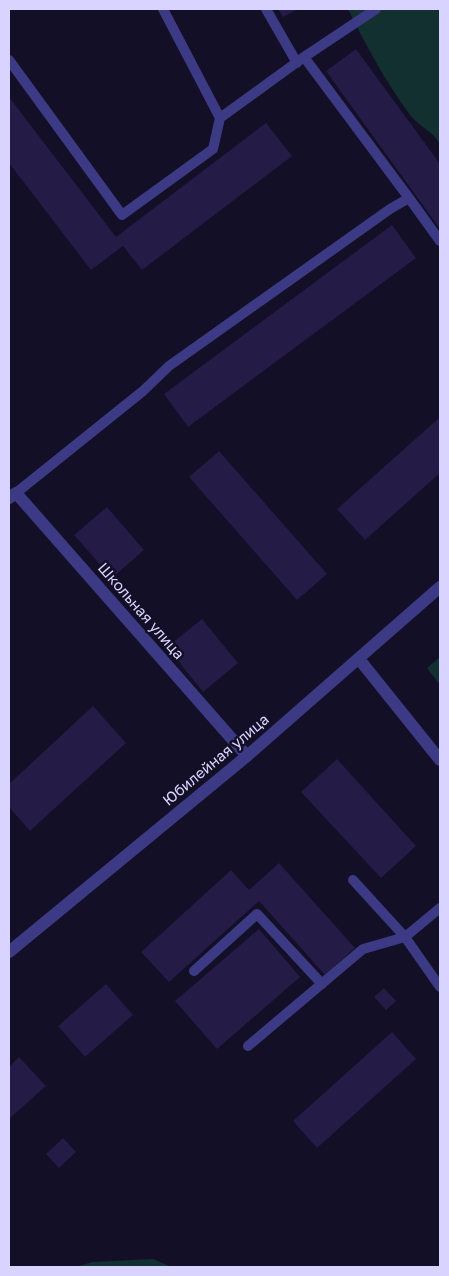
<svg xmlns="http://www.w3.org/2000/svg" width="449" height="1276" font-family="'Golos Text',sans-serif">
	<style>
		.green { fill: #12302f }
		.building { fill: #241b47 }
		.lines { fill: none; stroke-linecap: round; stroke-linejoin: round }
		.lane { stroke: #3d3a85; stroke-width: 10 }
		.street { stroke: #3d3a85; stroke-width: 12 }
		.labels { text-anchor: middle; stroke-width: 5; stroke-linejoin: round; paint-order: stroke }
		.street-label { font-size: 15px; fill: #d9d4ff; stroke: #130f26 }
	</style>
	<rect width="100%" height="100%" fill="#130f26"/>
	<!-- green -->
	<path class="green" d="M 348,9 L 440,9 L 440,144 C 433,131 418,126 410,115 C 386,82 366,46 348,9 Z
		M 440,657 L 440,685 L 427,668 Z
		M 153,1259 L 172,1267 L 76,1267 L 92,1262 Z"/>
	<!-- building -->
	<path class="building" d="M 278,9 L 298,9 L 283,17 Z
		M 356,49 L 440,164 L 440,229 L 326,71 Z
		M 9,97 L 116,237 L 266,123 L 292,156 L 142,270 L 123,246 L 91,270 L 9,163 Z
		M 392,225 L 416,258 L 188,427 L 164,394 Z
		M 440,417 L 440,473 L 365,540 L 337,509 Z
		M 219,451 L 327,574 L 297,600 L 189,477 Z
		M 107,507 L 144,550 L 112,578 L 74,535 Z
		M 202,619 L 238,663 L 203,692 L 167,647 Z
		M 93,706 L 126,743 L 30,831 L 9,807 L 9,784 Z
		M 337,759 L 416,846 L 381,878 L 301,792 Z
		M 279,863 L 355,948 L 325,975 L 259,901 L 169,982 L 141,952 L 231,870 L 249,890 Z
		M 259,929 L 300,977 L 217,1049 L 175,1001 Z
		M 106,984 L 133,1015 L 85,1057 L 58,1026 Z
		M 384,988 L 396,1001 L 386,1010 L 374,997 Z
		M 392,1032 L 416,1059 L 317,1148 L 293,1121 Z
		M 19,1057 L 46,1086 L 9,1119 L 9,1067 Z
		M 63,1138 L 76,1152 L 59,1168 L 46,1154 Z"/>
	<g class="lines">
		<!-- lane -->
		<path class="lane" d="M 163,9 L 220,118 L 304,57
			M 266,9 L 297,63
			M 376,9 L 304,57 L 409,198
			M 9,60 L 122,215 L 213,149 L 220,118
			M 16,493 L 143,391 L 169,366 L 390,209 L 409,198 L 440,241
			M 353,880 L 405,937 L 440,987
			M 194,971 L 257,914 L 322,984
			M 248,1046 L 363,949 L 405,937 L 440,908"/>
		<!-- street -->
		<path class="street" d="M 9,498 L 16,493 L 247,756
			M 359,659 L 440,760
			M 9,952 L 247,756 L 440,587"/>
	</g>
	<g class="labels">
		<!-- street labels -->
		<g class="street-label">
			<text transform="translate(141 611) rotate(49)" y="5">Школьная улица</text>
			<text transform="translate(216 760) rotate(-40)" y="5">Юбилейная улица</text>
		</g>
	</g>
	<!-- border -->
	<rect width="449" height="1276" fill="none" stroke="#d9d4ff" stroke-width="20"/>
</svg>
